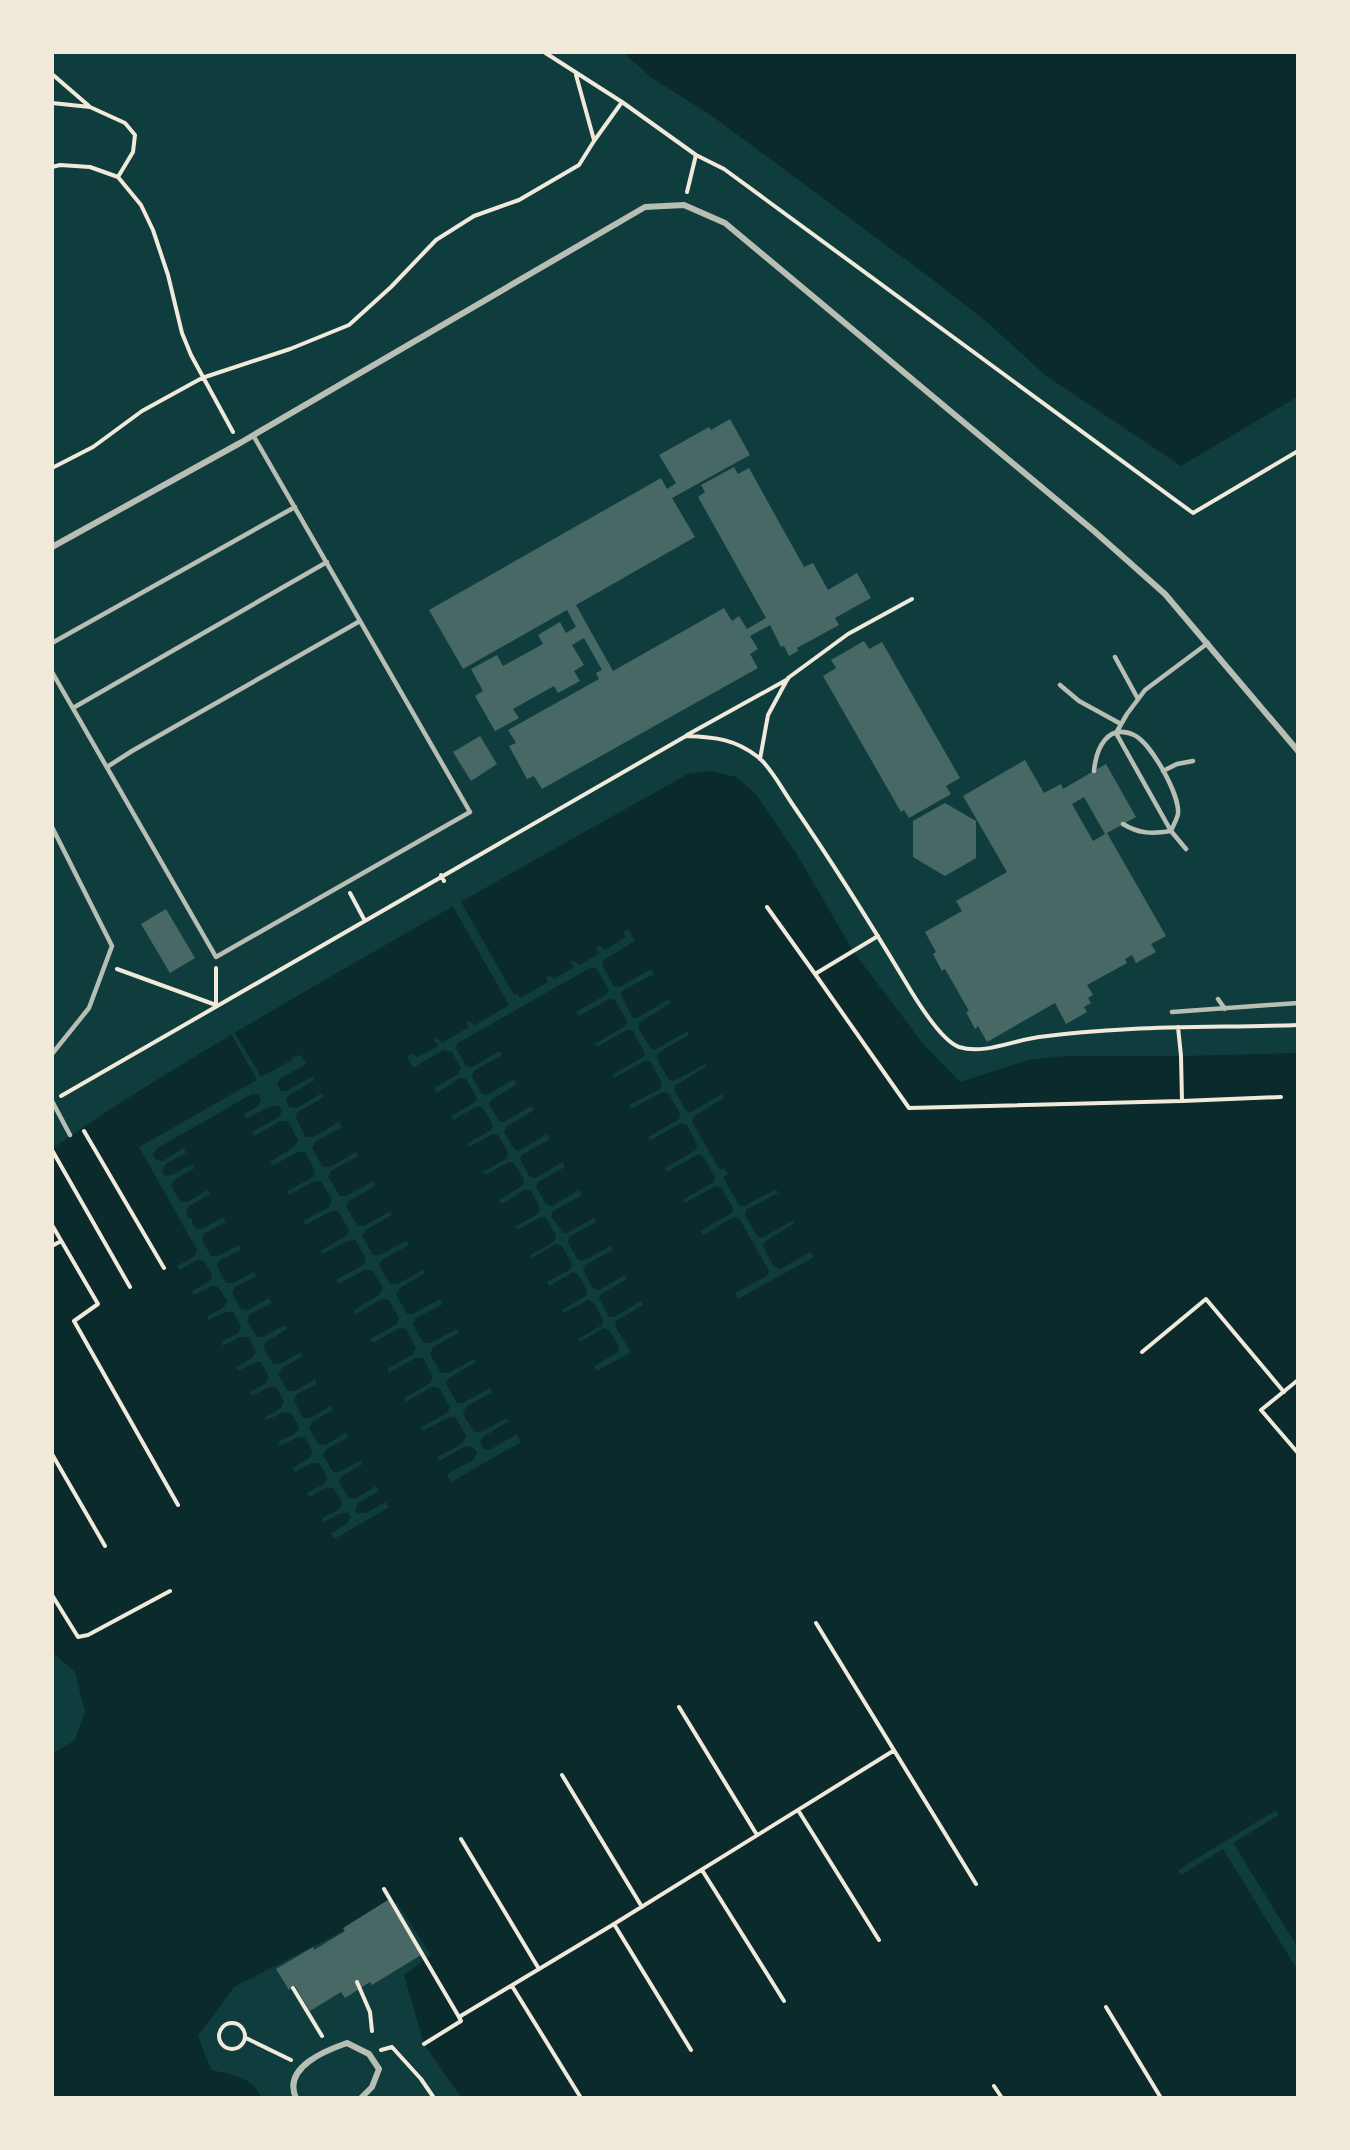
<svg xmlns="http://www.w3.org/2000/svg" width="1350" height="2150" font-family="Manrope,sans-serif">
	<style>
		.water { fill: #0a2a2b }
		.pier { fill: #0f3d3e }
		.building { fill: #486865; fill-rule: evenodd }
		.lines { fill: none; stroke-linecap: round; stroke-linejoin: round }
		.path { stroke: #f1e9da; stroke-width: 4 }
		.service { stroke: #b8beb3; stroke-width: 4.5 }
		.minor { stroke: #b8beb3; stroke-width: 6 }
	</style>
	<rect width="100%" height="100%" fill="#0f3d3e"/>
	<!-- water -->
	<path class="water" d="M 624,53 L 1297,53 L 1297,397 L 1181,466 L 1045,375 L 988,323 L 932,279 L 712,116 L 652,78 Z
		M 711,771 L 736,777 L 755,793 L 798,856 L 853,951 L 924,1045 L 960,1082 L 1028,1060 L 1065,1056 L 1181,1056 L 1297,1053 L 1297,2097 L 461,2097 L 424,2044 L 404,1975 L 431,1955 L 397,1903 L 234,1987 L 198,2036 L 211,2070 C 230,2074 253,2077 261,2097 L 53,2097 L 53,1753 L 74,1741 L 85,1712 L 75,1672 L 53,1653 L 53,1148 C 133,1092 219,1042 304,992 C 431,918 559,846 688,774 Z"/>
	<!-- pier -->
	<path class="pier" d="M 459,898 L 514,995 L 517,994 L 520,998 L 548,982 L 546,977 L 549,975 L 554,979 L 574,967 L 570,962 L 574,961 L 579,965 L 600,953 L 595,948 L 600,945 L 605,950 L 626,937 L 623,932 L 628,929 L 635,941 L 604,960 L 602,965 L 614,986 L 620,987 L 651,969 L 654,974 L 622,991 L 621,995 L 633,1018 L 637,1018 L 669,999 L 671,1003 L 640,1022 L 638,1027 L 650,1048 L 655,1050 L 687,1031 L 689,1035 L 658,1053 L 657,1059 L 669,1080 L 674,1081 L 705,1064 L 706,1067 L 676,1085 L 674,1089 L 686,1111 L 691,1112 L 722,1094 L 724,1098 L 694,1116 L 692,1122 L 720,1170 L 724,1168 L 728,1174 L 723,1177 L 739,1205 L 744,1206 L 776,1189 L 778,1193 L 746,1210 L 745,1215 L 757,1236 L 762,1238 L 793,1220 L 795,1223 L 764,1242 L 763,1246 L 774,1267 L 780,1269 L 811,1252 L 814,1257 L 738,1299 L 735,1293 L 767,1276 L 769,1271 L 739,1218 L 734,1217 L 703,1235 L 700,1231 L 732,1213 L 733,1208 L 721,1187 L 716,1186 L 685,1203 L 683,1200 L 713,1182 L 715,1177 L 703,1156 L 699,1154 L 667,1172 L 665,1168 L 696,1150 L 697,1145 L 687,1125 L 681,1123 L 650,1141 L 648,1137 L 679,1119 L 681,1115 L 669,1094 L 663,1092 L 631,1109 L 629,1105 L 660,1089 L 662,1083 L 650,1061 L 645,1061 L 614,1078 L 612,1075 L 643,1057 L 645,1053 L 632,1030 L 627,1030 L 597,1047 L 595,1044 L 625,1026 L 627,1021 L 615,1000 L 609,999 L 579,1016 L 576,1012 L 607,994 L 609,990 L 596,968 L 590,968 L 458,1043 L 456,1048 L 466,1066 L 472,1067 L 500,1051 L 502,1055 L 474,1071 L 472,1077 L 482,1094 L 487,1095 L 514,1079 L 517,1084 L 491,1100 L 489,1104 L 499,1121 L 504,1122 L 531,1106 L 534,1110 L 506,1127 L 504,1132 L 514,1149 L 519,1151 L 547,1134 L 550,1139 L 522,1155 L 520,1159 L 530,1177 L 535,1178 L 563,1162 L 565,1167 L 538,1182 L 536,1187 L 546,1204 L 552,1206 L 579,1190 L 582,1195 L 553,1211 L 551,1216 L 562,1232 L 567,1233 L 594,1218 L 596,1222 L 569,1237 L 568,1243 L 578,1260 L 583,1261 L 611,1246 L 613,1250 L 585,1265 L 583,1270 L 593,1288 L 599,1290 L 625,1275 L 627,1279 L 601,1294 L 599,1298 L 609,1317 L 614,1317 L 641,1301 L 643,1305 L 616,1321 L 615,1326 L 631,1352 L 597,1371 L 594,1366 L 618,1352 L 619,1347 L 609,1330 L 604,1328 L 580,1342 L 578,1339 L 602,1325 L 603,1320 L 594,1303 L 588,1300 L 564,1313 L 562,1310 L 586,1296 L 587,1291 L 578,1274 L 573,1272 L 549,1286 L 547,1282 L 571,1269 L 572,1264 L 562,1246 L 556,1244 L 532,1258 L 530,1255 L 555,1241 L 556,1236 L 546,1218 L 541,1217 L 517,1230 L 515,1227 L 539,1213 L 540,1208 L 531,1191 L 525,1190 L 501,1204 L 499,1200 L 523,1185 L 524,1180 L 514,1163 L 509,1162 L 485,1175 L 483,1172 L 507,1158 L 508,1152 L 498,1135 L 493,1134 L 469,1147 L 467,1144 L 491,1130 L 493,1125 L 483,1108 L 478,1106 L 453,1120 L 451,1116 L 475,1102 L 477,1098 L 466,1079 L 460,1078 L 437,1093 L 434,1088 L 458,1074 L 461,1069 L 452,1052 L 443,1050 L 413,1068 L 407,1057 L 412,1053 L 417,1057 L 438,1046 L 434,1040 L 437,1038 L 442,1043 L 469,1027 L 466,1022 L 469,1021 L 475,1025 L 509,1005 L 451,903 Z
		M 233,1030 L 261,1077 L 292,1060 L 292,1057 L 301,1055 L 306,1064 L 280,1079 L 277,1085 L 281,1091 L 287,1091 L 313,1076 L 315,1080 L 288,1096 L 286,1101 L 289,1107 L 297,1108 L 322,1093 L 324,1097 L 298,1112 L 295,1117 L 306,1137 L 313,1137 L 339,1122 L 342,1127 L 315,1142 L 312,1148 L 323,1167 L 330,1167 L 356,1152 L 358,1156 L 331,1171 L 328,1177 L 340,1196 L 346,1196 L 373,1181 L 375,1186 L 349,1201 L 346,1206 L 357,1225 L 364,1226 L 390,1211 L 392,1215 L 366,1230 L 362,1236 L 373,1255 L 380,1255 L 406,1241 L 409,1245 L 383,1259 L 379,1265 L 390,1284 L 398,1284 L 423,1270 L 425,1273 L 400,1288 L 396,1294 L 407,1314 L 413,1314 L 440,1299 L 443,1304 L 416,1318 L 413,1324 L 423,1343 L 431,1343 L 457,1329 L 459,1333 L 433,1347 L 430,1354 L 441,1373 L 448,1373 L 474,1359 L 476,1362 L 449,1378 L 446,1384 L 457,1403 L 463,1403 L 490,1388 L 492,1392 L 466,1407 L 463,1414 L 474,1432 L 481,1432 L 507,1418 L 509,1421 L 483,1437 L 480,1442 L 484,1449 L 491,1449 L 517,1434 L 521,1442 L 451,1482 L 447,1474 L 473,1460 L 477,1453 L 473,1447 L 466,1446 L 439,1461 L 437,1457 L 463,1443 L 466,1436 L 456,1418 L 450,1417 L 422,1431 L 420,1428 L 447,1413 L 450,1407 L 439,1388 L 432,1387 L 405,1402 L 404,1398 L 429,1384 L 433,1377 L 423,1358 L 415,1358 L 389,1373 L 387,1369 L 413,1354 L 416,1348 L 406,1329 L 399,1328 L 373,1343 L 370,1339 L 397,1324 L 399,1318 L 389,1300 L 382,1299 L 356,1314 L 354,1310 L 379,1295 L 383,1288 L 372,1270 L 365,1270 L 338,1284 L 336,1280 L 363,1265 L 366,1259 L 355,1240 L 348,1241 L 322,1254 L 320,1251 L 346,1236 L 349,1230 L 338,1211 L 332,1211 L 305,1225 L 303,1221 L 329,1207 L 332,1200 L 321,1181 L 315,1181 L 289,1195 L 286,1192 L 313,1177 L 315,1171 L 305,1152 L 298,1152 L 272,1166 L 270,1162 L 295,1146 L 298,1140 L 288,1121 L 280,1121 L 254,1136 L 252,1132 L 279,1117 L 282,1111 L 279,1106 L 271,1106 L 246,1119 L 243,1115 L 258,1106 L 261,1100 L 259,1095 L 252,1094 L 156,1149 L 153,1155 L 156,1160 L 163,1161 L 184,1148 L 186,1153 L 166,1164 L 162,1171 L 165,1176 L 171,1175 L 193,1164 L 195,1168 L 175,1179 L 171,1186 L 181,1202 L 187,1202 L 208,1190 L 210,1194 L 189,1206 L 186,1211 L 189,1219 L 192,1218 L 192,1224 L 196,1229 L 202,1229 L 223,1217 L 226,1222 L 204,1234 L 202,1240 L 211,1256 L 218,1256 L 239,1245 L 241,1250 L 220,1260 L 217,1266 L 226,1283 L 233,1283 L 254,1272 L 256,1276 L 235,1287 L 232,1293 L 241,1309 L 248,1310 L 269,1298 L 272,1303 L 250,1314 L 247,1320 L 257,1337 L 263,1337 L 285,1325 L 287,1329 L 266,1342 L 263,1347 L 273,1364 L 280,1364 L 301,1352 L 303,1356 L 282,1368 L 278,1374 L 288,1391 L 295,1391 L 315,1379 L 317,1384 L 297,1394 L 294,1401 L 303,1418 L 310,1418 L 331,1406 L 333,1410 L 312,1422 L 309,1428 L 318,1444 L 325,1445 L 346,1433 L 348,1437 L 327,1449 L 323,1455 L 333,1472 L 339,1472 L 361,1460 L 363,1464 L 342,1476 L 339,1482 L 349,1498 L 355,1499 L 376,1486 L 379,1491 L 358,1503 L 355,1510 L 357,1513 L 366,1513 L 385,1502 L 389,1507 L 334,1539 L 331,1533 L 347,1524 L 350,1517 L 348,1513 L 341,1513 L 324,1522 L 322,1518 L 339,1509 L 342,1502 L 333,1488 L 326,1488 L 309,1497 L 307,1493 L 324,1484 L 327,1477 L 319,1463 L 312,1463 L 295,1472 L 293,1468 L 309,1458 L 313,1452 L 305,1438 L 298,1437 L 280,1446 L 278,1442 L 296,1433 L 299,1427 L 291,1413 L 284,1412 L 267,1420 L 264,1418 L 281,1408 L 284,1401 L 276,1387 L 269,1387 L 252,1396 L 250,1392 L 266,1383 L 269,1377 L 261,1362 L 256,1362 L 238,1371 L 236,1367 L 252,1358 L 256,1351 L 248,1337 L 240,1337 L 223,1346 L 221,1342 L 238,1333 L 241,1326 L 233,1312 L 226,1312 L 208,1320 L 207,1317 L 224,1307 L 227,1301 L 218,1287 L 212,1286 L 194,1295 L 192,1291 L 210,1281 L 212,1275 L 204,1261 L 197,1260 L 180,1270 L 177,1266 L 195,1256 L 197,1250 L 139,1147 L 257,1080 L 230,1032 Z
		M 1276,1810 L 1279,1815 L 1233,1843 L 1297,1946 L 1297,1969 L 1223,1849 L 1181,1875 L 1178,1870 Z"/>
	<!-- building -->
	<path class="building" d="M 730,419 L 750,455 L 672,498 L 695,537 L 576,605 L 613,671 L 724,608 L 732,621 L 739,616 L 747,629 L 766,618 L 698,497 L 705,492 L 701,485 L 734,467 L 738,474 L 749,468 L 804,567 L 813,563 L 828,590 L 857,573 L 871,598 L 835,618 L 839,625 L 797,648 L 798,651 L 789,656 L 784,646 L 781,647 L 770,625 L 750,636 L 758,649 L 750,654 L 758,668 L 542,789 L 534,776 L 527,779 L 509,746 L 516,743 L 508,730 L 599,679 L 596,673 L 602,670 L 584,638 L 572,645 L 584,665 L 574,671 L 580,681 L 558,693 L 554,686 L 513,709 L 519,718 L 495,731 L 475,696 L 483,691 L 471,669 L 497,655 L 503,666 L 543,644 L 538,635 L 560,622 L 566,633 L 576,627 L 567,610 L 463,669 L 429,610 L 661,478 L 667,489 L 676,483 L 659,455 L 709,427 L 711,430 Z
		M 864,641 L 869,649 L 882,642 L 960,778 L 946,786 L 951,794 L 909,818 L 904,810 L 901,812 L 823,676 L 836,668 L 831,660 Z
		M 480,736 L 497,764 L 471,781 L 453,752 Z
		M 1025,760 L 1044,793 L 1061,784 L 1063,789 L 1106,764 L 1136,817 L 1107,833 L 1166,936 L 1151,944 L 1156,952 L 1136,963 L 1132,955 L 1125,959 L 1127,963 L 1087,985 L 1093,995 L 1088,998 L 1091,1003 L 1084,1007 L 1087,1012 L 1066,1024 L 1055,1003 L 987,1042 L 978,1026 L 975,1029 L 966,1012 L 969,1011 L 945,969 L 942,971 L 933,954 L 936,952 L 925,932 L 962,911 L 956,901 L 1007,872 L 963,796 ZM 1084,797 L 1105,834 L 1093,841 L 1072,804 Z
		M 945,803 L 976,821 L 976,858 L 945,876 L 913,857 L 913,821 Z
		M 166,909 L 195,958 L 170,973 L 141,924 Z
		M 388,1900 L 421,1955 L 372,1985 L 370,1982 L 345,1998 L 341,1992 L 310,2011 L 295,1986 L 289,1990 L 276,1969 L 313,1947 L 314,1950 L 345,1931 L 343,1928 Z"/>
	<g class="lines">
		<!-- path -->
		<path class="path" d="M 544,52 L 622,102 L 696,155 L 724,169 L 1193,513 L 1298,451
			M 52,74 L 89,106
			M 576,75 L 594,140
			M 52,103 L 90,107 L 125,123 L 135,135 L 133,152 L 118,177
			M 52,167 L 60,165 L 90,167 L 118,177 L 141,205 L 153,230 L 168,275 L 182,333 L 191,355 L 233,432
			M 687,192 L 696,155
			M 52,468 L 93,447 L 142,411 L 202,378 L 290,349 L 349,325 L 391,287 L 436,240 L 474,216 L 519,200 L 579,165 L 594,141 L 622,102
			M 687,735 L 788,679
			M 760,759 L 768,715 L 788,678 L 848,634 L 912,599
			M 441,875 L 444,881
			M 350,893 L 365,921
			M 767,907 L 815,974
			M 878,936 L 815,974 L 909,1108 L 1182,1101 L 1181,1056 L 1178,1027
			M 117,969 L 216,1005 L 216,968
			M 61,1096 L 686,736 C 715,737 735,739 758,757 C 771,767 783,791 793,805 C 832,862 869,921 905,981 C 915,998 940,1040 959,1047 C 984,1055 1014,1040 1039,1037 C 1125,1025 1212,1028 1298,1025
			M 1182,1101 L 1281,1097
			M 84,1131 L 164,1268
			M 52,1150 L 130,1287
			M 52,1225 L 98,1304 L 74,1321 L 178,1505
			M 52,1246 L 61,1241
			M 1142,1352 L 1206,1299 L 1284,1392
			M 1298,1380 L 1261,1410 L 1298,1453
			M 52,1454 L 105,1546
			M 52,1595 L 78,1637 L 88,1635 L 170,1591
			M 816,1623 L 976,1884
			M 679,1707 L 757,1835
			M 562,1775 L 642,1907
			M 798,1810 L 879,1940
			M 461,1839 L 539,1969
			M 702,1870 L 784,2001
			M 384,1889 L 459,2017
			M 614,1924 L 691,2050
			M 357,1982 L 370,2012 L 372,2031
			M 512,1986 L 581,2098
			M 293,1988 L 322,2036
			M 1106,2007 L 1161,2098
			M219 2036a13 13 0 1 1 26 0a13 13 0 1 1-26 0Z
			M 246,2038 L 291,2060
			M 424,2044 L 461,2021 L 459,2017 L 614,1924 L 893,1751
			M 381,2050 L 392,2047 L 421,2079 L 434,2098
			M 994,2086 L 1002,2098"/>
		<!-- service -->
		<path class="service" d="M 52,643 L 295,507
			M 1115,657 L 1138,699
			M 52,672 L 216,957 L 470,812 L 253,435
			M 1060,685 L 1079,701 L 1121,724
			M 73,708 L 327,562
			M 107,767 L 132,751 L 360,621
			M 1094,771 C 1096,749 1107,723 1134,735 C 1151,743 1180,795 1178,814 C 1177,819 1173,826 1171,831 C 1153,834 1139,834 1123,824
			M 1163,771 L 1177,764 L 1193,761
			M 52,827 L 112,946 L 89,1008 L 52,1054
			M 1186,849 L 1171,831 L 1116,733 L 1127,714 L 1145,690 L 1208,643
			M 1218,999 L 1225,1009
			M 1172,1012 L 1298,1003
			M 52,1101 L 70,1135"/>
		<!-- minor -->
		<path class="minor" d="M 52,547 L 240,443 L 645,207 L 684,205 L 725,223 L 1094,531 L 1165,594 L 1298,751
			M 296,2098 C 282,2067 327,2050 347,2043 L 369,2054 L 379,2069 L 372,2087 L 361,2098"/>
	</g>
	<!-- border -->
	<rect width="1350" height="2150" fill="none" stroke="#f1e9da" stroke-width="108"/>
</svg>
